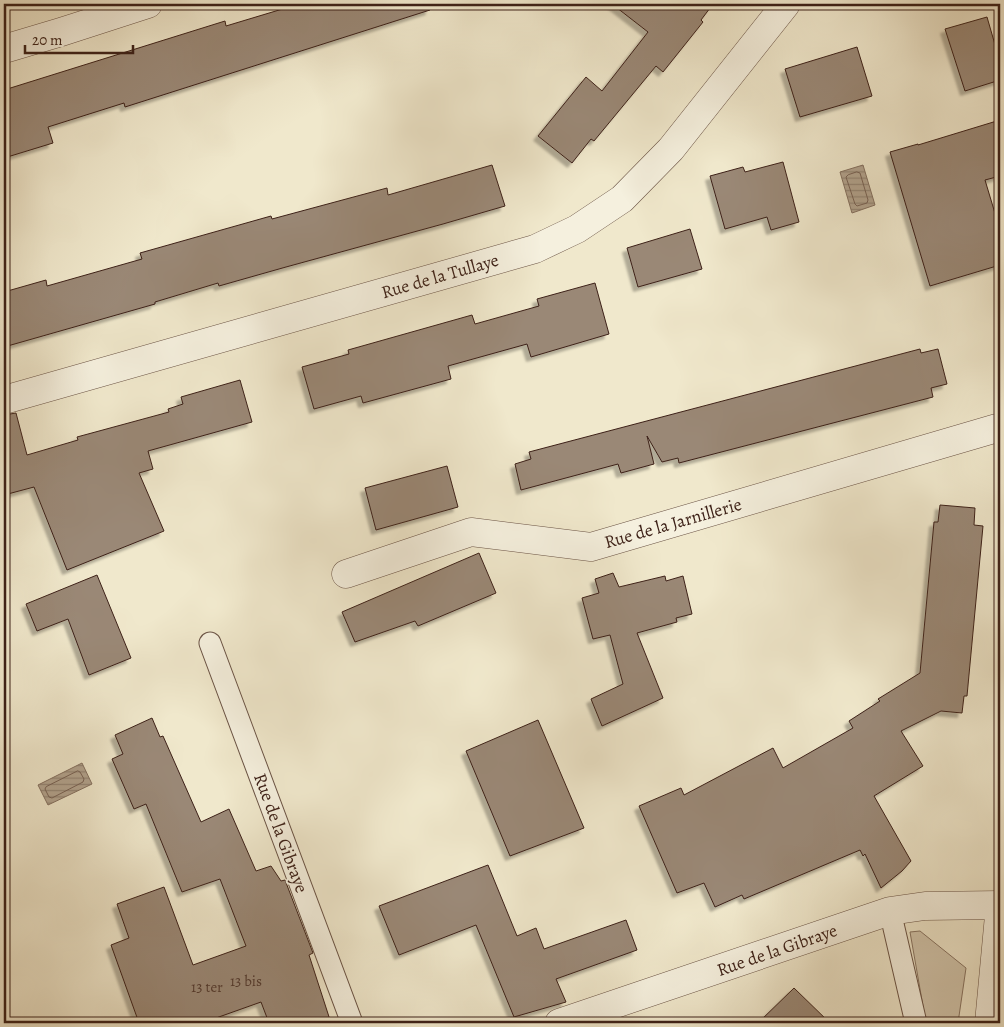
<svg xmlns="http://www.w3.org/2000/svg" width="1004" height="1027" font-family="Alegreya,serif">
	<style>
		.green { fill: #d2c6ad; stroke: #887462 }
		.water { fill: url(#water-rules); stroke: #84705f }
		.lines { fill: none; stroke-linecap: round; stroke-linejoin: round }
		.shore { stroke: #786254; stroke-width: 1 }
		.building { fill: #9a8876; stroke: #3d2118; filter: url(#shadow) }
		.lane-casing { stroke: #6a5345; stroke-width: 23 }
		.street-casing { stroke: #6a5345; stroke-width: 29 }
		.lane { stroke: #f5f0de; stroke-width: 21 }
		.street { stroke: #f5f0de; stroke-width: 28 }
		.labels { text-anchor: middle; stroke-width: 4; stroke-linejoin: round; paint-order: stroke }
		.number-label { font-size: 15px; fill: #543b30 }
		.street-label { font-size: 18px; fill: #3d2118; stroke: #f5f0de }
	</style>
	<defs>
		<pattern id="water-rules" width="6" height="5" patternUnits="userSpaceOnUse" patternTransform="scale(1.25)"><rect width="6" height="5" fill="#b3a48f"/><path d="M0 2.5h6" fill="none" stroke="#938574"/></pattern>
		<filter id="shadow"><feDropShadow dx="-4.5" dy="4.5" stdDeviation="1" flood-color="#0004"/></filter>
	</defs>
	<rect width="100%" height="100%" fill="#f0e8cc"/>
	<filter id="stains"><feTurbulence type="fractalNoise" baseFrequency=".004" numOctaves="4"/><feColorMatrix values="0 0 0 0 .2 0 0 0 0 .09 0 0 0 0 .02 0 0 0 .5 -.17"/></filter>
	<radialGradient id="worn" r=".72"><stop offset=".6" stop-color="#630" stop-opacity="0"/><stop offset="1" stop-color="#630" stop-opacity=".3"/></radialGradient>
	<!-- green -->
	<path class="green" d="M 920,931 L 966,968 L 958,1023 L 926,1023 L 910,932 Z"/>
	<!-- water -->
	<path class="water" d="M 863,165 L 875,205 L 852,213 L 840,172 Z
		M 82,763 L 92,784 L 48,805 L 38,785 Z"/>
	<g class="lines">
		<!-- shore -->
		<path class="shore" d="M 857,172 L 860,173 L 868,200 L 867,203 L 857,206 L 855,204 L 846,177 L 848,175 Z
			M 78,771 L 80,772 L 84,779 L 83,782 L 52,798 L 49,797 L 45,789 L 46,787 Z"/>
	</g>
	<!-- building -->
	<path class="building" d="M 299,4 L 429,4 L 430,10 L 125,107 L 124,103 L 48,127 L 53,143 L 4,158 L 4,90 L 225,21 L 226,26 Z
		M 612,4 L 713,4 L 701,20 L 703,22 L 663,72 L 656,66 L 594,141 L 591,139 L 572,163 L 538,136 L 586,77 L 602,91 L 648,32 Z
		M 987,17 L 1000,62 L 1000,80 L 965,91 L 945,29 Z
		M 857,47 L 872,96 L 800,117 L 785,69 Z
		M 1000,120 L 1000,176 L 985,180 L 1000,230 L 1000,265 L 930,286 L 890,152 L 918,144 L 918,145 Z
		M 783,162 L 799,222 L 771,230 L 767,217 L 725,229 L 710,176 L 743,167 L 745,172 Z
		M 492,165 L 505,206 L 443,224 L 286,267 L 219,286 L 218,283 L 155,302 L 155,304 L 4,347 L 4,292 L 46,280 L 47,286 L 142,259 L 140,253 L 271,216 L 272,219 L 387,188 L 388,195 Z
		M 690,229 L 702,269 L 638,287 L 627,248 Z
		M 595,283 L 609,334 L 531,357 L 527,344 L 448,366 L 451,379 L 363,403 L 361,396 L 314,409 L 302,367 L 349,354 L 348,350 L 472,315 L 475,324 L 539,306 L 537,299 Z
		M 920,349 L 921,353 L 938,349 L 947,384 L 931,388 L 933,397 L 679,463 L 678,458 L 662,462 L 647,436 L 654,464 L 621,473 L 618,464 L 521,490 L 515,464 L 531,459 L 529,452 Z
		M 240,380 L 252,422 L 148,451 L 153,469 L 139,473 L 164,531 L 67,570 L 34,487 L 4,495 L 4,415 L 16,413 L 27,455 L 78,440 L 77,437 L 169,412 L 168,409 L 183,404 L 181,397 Z
		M 447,466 L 458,507 L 376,530 L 365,488 Z
		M 940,505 L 975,508 L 974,525 L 983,526 L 967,696 L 964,696 L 962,713 L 941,711 L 901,731 L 923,766 L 874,796 L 911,861 L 902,871 L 881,888 L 865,854 L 863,856 L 860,850 L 744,899 L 742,895 L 715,907 L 704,883 L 677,893 L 639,806 L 681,788 L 684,795 L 773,748 L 783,768 L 853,728 L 849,721 L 880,701 L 878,699 L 920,673 L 934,522 L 938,522 Z
		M 479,553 L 496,593 L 418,626 L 415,621 L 355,642 L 342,612 Z
		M 613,573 L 619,587 L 665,576 L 666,581 L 683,576 L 692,614 L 676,618 L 677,622 L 637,633 L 663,698 L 602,726 L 591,699 L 623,684 L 610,635 L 593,639 L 582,598 L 599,593 L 595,579 Z
		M 97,575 L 131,658 L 89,675 L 68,619 L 37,631 L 26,604 Z
		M 152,718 L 160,737 L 163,736 L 201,822 L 229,809 L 256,871 L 271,866 L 281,881 L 285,880 L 313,953 L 309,955 L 331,1023 L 269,1023 L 261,1002 L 202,1023 L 139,1023 L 111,945 L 129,938 L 117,904 L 164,887 L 193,965 L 246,946 L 220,879 L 182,892 L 146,804 L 134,809 L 112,759 L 123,754 L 115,735 Z
		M 538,720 L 584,828 L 510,856 L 466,751 Z
		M 488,865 L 517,936 L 536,928 L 544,949 L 626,920 L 637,950 L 556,979 L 566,1002 L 514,1017 L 476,925 L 399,955 L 379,906 Z
		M 794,988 L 830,1023 L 758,1023 Z"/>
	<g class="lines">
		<defs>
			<path id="lane" d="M 210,643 L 352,1023
				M 890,911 L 916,1023"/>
			<path id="street" d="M 4,49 L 61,32 L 148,4
				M 4,400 L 535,249 L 577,229 L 622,199 L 671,149 L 786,4
				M 346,574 L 471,532 L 591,547 L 997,428
				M 559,1023 L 890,911 L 925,906 L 1000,905
				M 989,1023 L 1000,905"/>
		</defs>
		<!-- lane casing -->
		<use href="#lane" class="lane-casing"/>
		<!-- street casing -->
		<use href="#street" class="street-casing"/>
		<!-- lane -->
		<use href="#lane" class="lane"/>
		<!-- street -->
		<use href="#street" class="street"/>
	</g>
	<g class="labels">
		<!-- number labels -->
		<g class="number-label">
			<text x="246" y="986">13 bis</text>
			<text x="207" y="992">13 ter</text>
		</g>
		<!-- street labels -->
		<g class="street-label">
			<text transform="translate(440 276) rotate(-16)" y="6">Rue de la Tullaye</text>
			<text transform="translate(673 523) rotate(-16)" y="6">Rue de la Jarnillerie</text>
			<text transform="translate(281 833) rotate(70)" y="6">Rue de la Gibraye</text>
			<text transform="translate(777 950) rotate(-19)" y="6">Rue de la Gibraye</text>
		</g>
	</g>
	<!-- margin -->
	<rect width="1004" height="1027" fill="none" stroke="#f0e8cc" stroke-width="20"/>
	<rect x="5" y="5" width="994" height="1017" fill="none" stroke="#3d2118" stroke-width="2.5"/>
	<rect x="10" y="10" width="984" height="1007" fill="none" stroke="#3d2118"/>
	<!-- scale -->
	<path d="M25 45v8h108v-8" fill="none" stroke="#3d2118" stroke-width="2.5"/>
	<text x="32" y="45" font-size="15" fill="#3d2118" stroke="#f5f0de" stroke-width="4" paint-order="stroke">20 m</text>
	<rect width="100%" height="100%" filter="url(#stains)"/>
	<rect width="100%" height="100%" fill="url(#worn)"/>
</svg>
